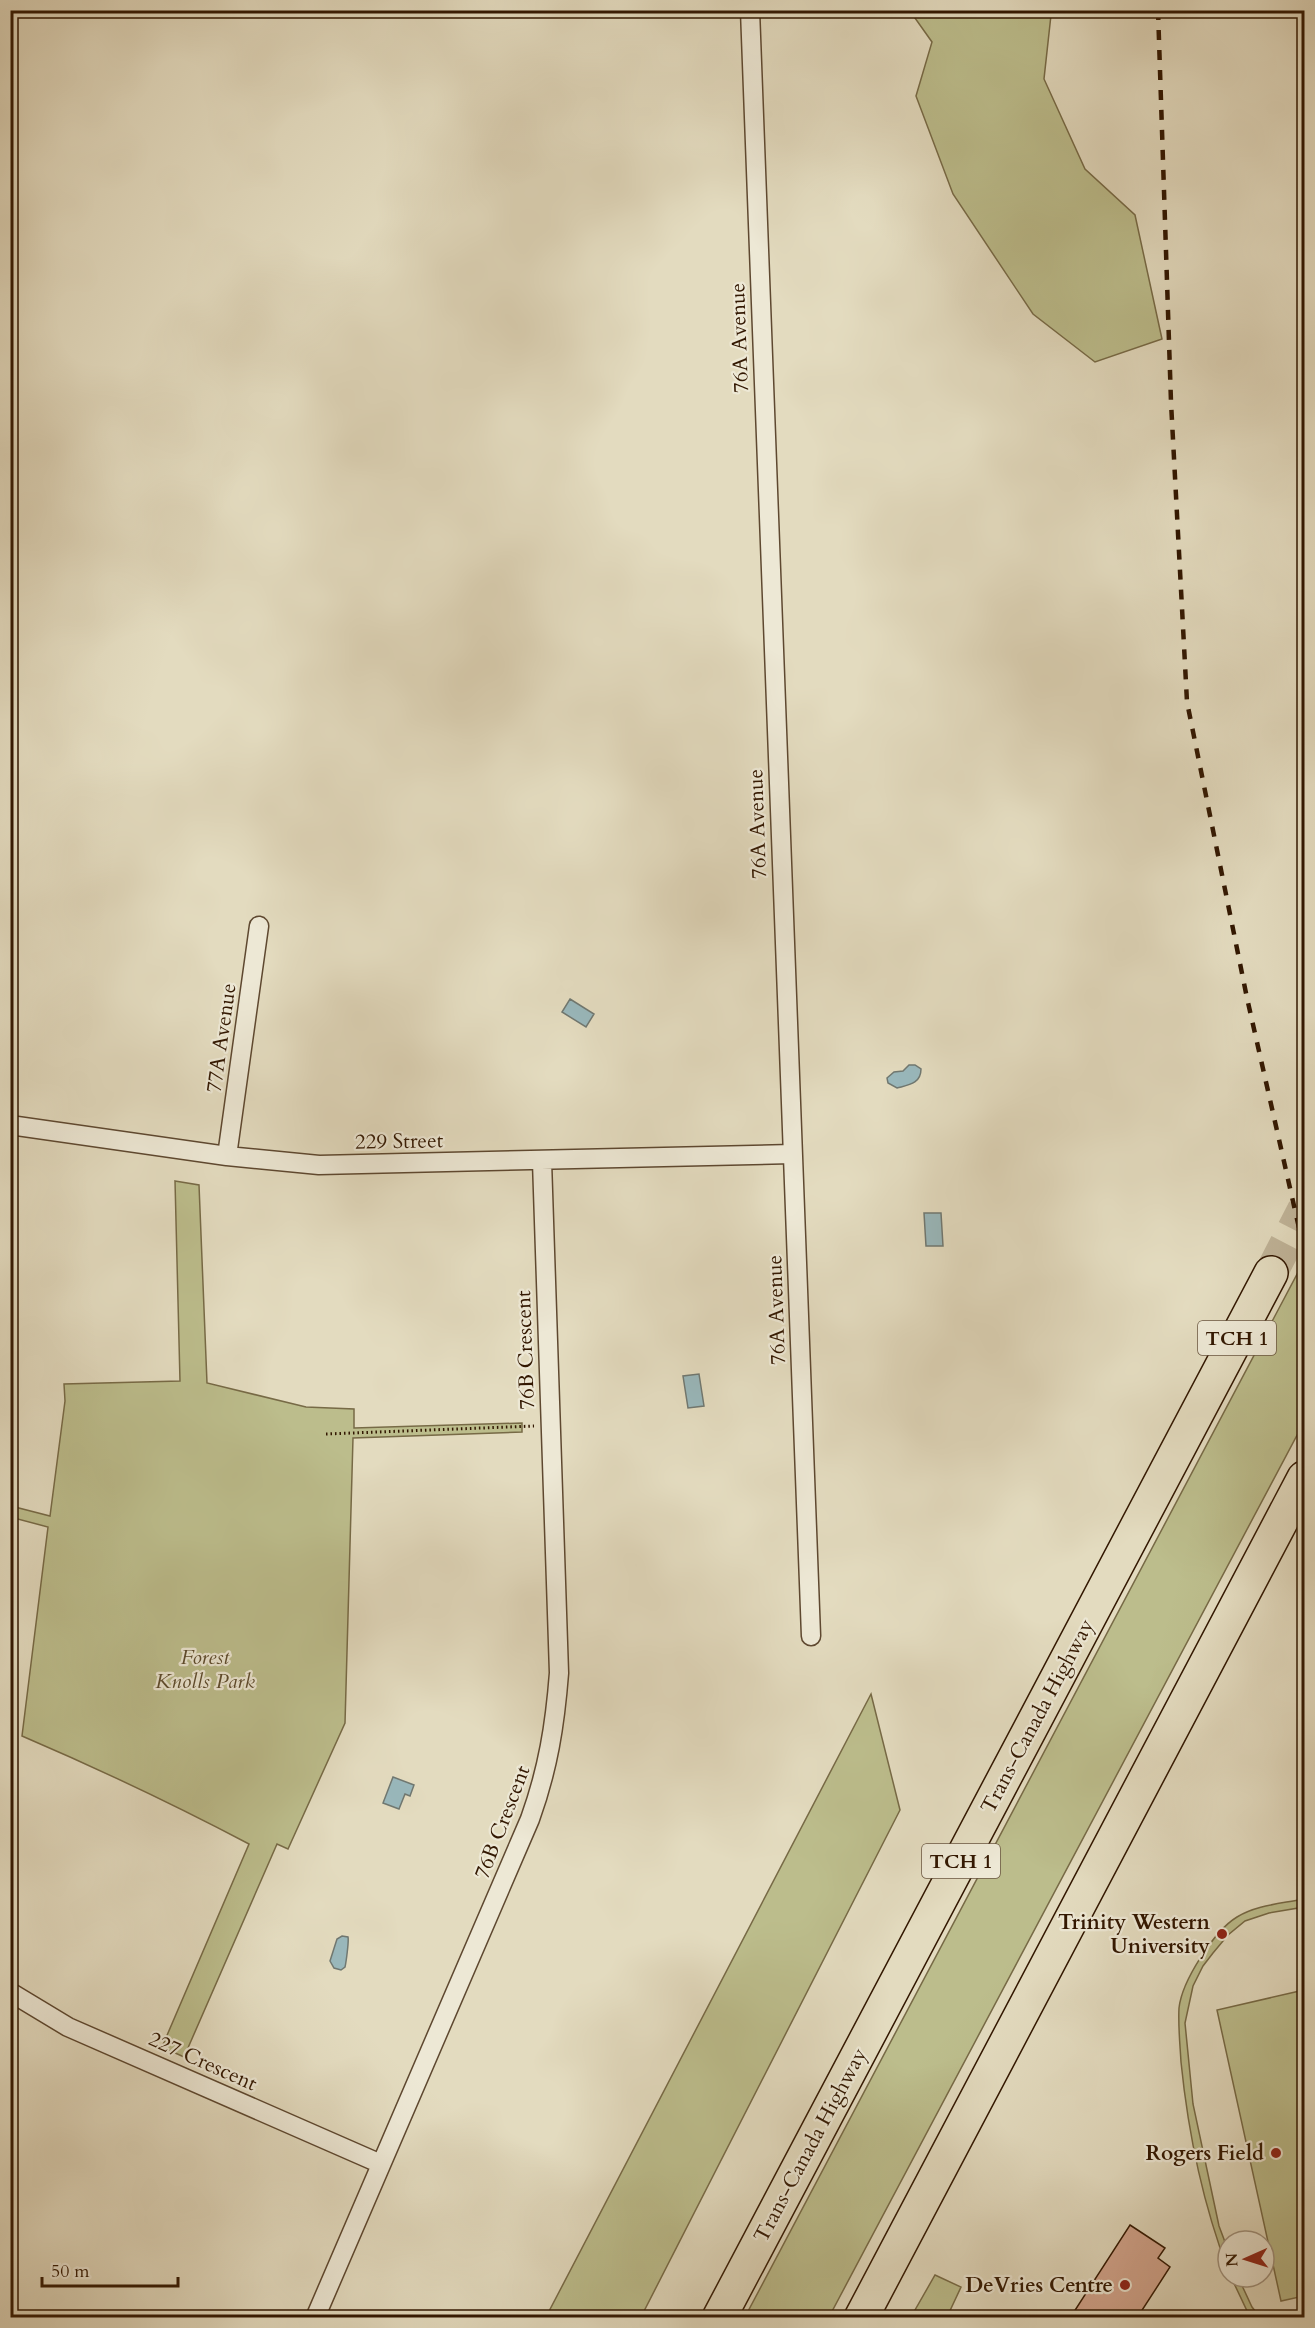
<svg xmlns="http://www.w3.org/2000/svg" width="1315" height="2328" font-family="Cardo,serif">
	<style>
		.green { fill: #bcbd8c; stroke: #776a46; stroke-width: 1.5 }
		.water { fill: #99b8bc; stroke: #707871; stroke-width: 1.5 }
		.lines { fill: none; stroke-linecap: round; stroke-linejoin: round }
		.stream { stroke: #707871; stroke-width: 5 }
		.building { fill: #d4a68f; stroke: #321701; stroke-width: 1.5 }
		.motorway-tunnel { stroke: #c0b499; stroke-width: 33; stroke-dasharray: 33 16; stroke-linecap: butt }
		.minor-casing { stroke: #5e4830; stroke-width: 21 }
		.motorway-casing { stroke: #321701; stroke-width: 36 }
		.path { stroke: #321701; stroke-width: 3; stroke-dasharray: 1.5 3; stroke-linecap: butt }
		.minor { stroke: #ede8d5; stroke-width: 18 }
		.motorway { stroke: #e3dbbf; stroke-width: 33 }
		.rail { stroke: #321701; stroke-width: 4.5; stroke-dasharray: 10 10; stroke-linecap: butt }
		.poi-dot { fill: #8f2418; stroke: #ede8d5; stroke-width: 2 }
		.labels { text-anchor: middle; stroke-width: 4.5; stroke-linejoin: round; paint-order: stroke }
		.shield { fill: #ede8d5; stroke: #6a5641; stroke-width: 1.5 }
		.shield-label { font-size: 20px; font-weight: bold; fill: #321701 }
		.street-label { font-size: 21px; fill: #321701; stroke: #ede8d5 }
		.park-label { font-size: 21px; font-style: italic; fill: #5b492b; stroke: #ede8d5 }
		.poi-label { font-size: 21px; font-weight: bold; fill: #321701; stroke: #ede8d5; text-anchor: end }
	</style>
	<rect width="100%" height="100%" fill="#e3dbbf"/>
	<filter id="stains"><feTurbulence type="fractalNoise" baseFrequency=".00333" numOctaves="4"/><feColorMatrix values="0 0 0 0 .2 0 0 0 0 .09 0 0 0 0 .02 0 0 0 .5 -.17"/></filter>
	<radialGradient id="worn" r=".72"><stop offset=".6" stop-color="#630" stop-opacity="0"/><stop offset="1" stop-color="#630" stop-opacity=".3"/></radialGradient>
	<!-- green -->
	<path class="green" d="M 910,11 L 1055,11 L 1051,15 L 1044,79 L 1085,169 L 1135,215 L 1162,339 L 1095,362 L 1033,314 L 953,194 L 916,96 L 932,42 Z
		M 175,1181 L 199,1185 L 207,1383 L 306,1407 L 354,1409 L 354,1428 L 522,1423 L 522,1432 L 353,1438 L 345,1723 L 288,1849 L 277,1844 L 184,2057 L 162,2047 L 249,1844 C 175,1805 99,1769 22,1736 L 48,1527 L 10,1517 L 11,1506 L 50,1516 L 65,1401 L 64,1384 L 180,1381 Z
		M 1304,1261 L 1304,1422 L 829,2317 L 745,2317 Z
		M 871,1694 L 900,1810 L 641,2317 L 546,2317 Z
		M 1298,1900 L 1304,1900 L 1304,1907 L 1269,1913 L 1245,1921 L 1228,1935 L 1213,1953 L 1203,1966 L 1193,1986 L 1185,2023 L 1193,2104 L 1219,2226 L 1228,2250 L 1228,2270 C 1203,2204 1188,2132 1181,2062 C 1180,2044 1178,2026 1179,2008 C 1182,1981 1214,1931 1237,1917 C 1255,1906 1277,1904 1298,1900 Z
		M 1304,1990 L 1304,2296 L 1281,2301 L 1217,2010 Z
		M 935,2275 L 961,2287 L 947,2317 L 911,2317 Z
		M 1231,2277 L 1238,2277 L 1252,2307 L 1260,2317 L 1251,2317 L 1249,2315 Z"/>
	<!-- water -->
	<path class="water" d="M 570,999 L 594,1014 L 586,1027 L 562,1012 Z
		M 909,1065 L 915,1065 L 921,1069 C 921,1084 908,1085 897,1088 L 888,1083 L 887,1078 L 894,1072 L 903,1071 Z
		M 924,1213 L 941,1213 L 943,1246 L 926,1246 Z
		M 699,1374 L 704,1406 L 688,1408 L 683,1376 Z
		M 393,1777 L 414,1785 L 410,1796 L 405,1794 L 399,1809 L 383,1803 Z
		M 342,1936 L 348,1937 C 349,1941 346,1963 345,1967 L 341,1970 L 334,1968 L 330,1961 L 337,1939 Z"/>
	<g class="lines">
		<!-- stream -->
		<path class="stream" d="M 601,2316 L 605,2318"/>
	</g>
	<!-- building -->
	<path class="building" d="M 1130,2225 L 1165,2248 L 1158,2258 L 1170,2267 L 1137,2318 L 1070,2318 Z"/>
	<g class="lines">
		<!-- motorway-tunnel -->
		<path class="motorway-tunnel" d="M 1271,1273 L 1304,1209"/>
		<defs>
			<path id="minor" d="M 750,10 L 811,1636
				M 10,1125 L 227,1156 L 319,1165 L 792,1154
				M 227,1156 L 259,926
				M 10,1992 L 68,2027 L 381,2164
				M 315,2318 L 530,1819 C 548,1769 555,1725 559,1673 L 542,1161"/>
			<path id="motorway" d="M 719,2318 L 1271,1273
				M 861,2318 L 1304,1478"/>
		</defs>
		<!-- minor casing -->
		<use href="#minor" class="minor-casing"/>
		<!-- motorway casing -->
		<use href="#motorway" class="motorway-casing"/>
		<!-- path -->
		<path class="path" d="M 326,1434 L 534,1426"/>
		<!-- minor -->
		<use href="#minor" class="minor"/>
		<!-- motorway -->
		<use href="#motorway" class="motorway"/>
		<!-- rail -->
		<path class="rail" d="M 1158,10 L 1171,402 L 1187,702 L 1247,998 L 1304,1250"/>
	</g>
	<!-- markers -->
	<g class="poi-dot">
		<circle cx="1222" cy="1934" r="6"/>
		<circle cx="1276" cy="2153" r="6"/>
		<circle cx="1125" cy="2285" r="6"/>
	</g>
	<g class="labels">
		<!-- shield labels -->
		<g class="shield">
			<rect x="1198" y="1321" width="78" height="34" rx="4.5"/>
			<rect x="922" y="1844" width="78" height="34" rx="4.5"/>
		</g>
		<g class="shield-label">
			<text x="1237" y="1345">TCH 1</text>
			<text x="961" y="1868">TCH 1</text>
		</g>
		<!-- street labels -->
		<g class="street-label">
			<text transform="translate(739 338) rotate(-92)" y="7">76A Avenue</text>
			<text transform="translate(757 824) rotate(-92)" y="7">76A Avenue</text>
			<text transform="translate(221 1038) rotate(-82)" y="7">77A Avenue</text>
			<text transform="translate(399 1141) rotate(-1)" y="7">229 Street</text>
			<text transform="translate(776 1310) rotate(-92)" y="7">76A Avenue</text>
			<text transform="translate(525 1350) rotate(-92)" y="7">76B Crescent</text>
			<text transform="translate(1037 1716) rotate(-62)" y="7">Trans-Canada Highway</text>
			<text transform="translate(502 1822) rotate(-69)" y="7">76B Crescent</text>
			<text transform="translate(203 2061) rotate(24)" y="7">227 Crescent</text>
			<text transform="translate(810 2145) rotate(-62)" y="7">Trans-Canada Highway</text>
		</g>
		<!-- park labels -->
		<g class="park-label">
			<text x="205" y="1664">Forest<tspan x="205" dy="24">Knolls Park</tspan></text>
		</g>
		<!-- poi labels -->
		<g class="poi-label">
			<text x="1210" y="1929">Trinity Western<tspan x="1210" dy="24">University</tspan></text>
			<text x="1264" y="2160">Rogers Field</text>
			<text x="1113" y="2292">DeVries Centre</text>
		</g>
	</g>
	<!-- margin -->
	<rect width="1315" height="2328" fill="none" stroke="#e3dbbf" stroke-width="36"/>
	<rect x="12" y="12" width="1291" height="2304" fill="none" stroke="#321701" stroke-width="3"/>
	<rect x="18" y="18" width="1279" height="2292" fill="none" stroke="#321701" stroke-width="1.5"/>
	<!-- north arrow -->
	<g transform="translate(1246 2259) rotate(267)"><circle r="28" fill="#ede8d5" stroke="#a29480" stroke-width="1.5"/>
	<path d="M0-4.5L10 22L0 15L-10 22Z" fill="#8f2418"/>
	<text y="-9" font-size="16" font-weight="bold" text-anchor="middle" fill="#321701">N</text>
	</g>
	<!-- scale -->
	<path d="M42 2277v9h136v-9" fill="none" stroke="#321701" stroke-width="3"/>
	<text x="51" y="2277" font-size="18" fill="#321701" stroke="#ede8d5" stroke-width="4.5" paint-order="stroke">50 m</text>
	<rect width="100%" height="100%" filter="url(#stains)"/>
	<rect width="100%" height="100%" fill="url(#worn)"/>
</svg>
